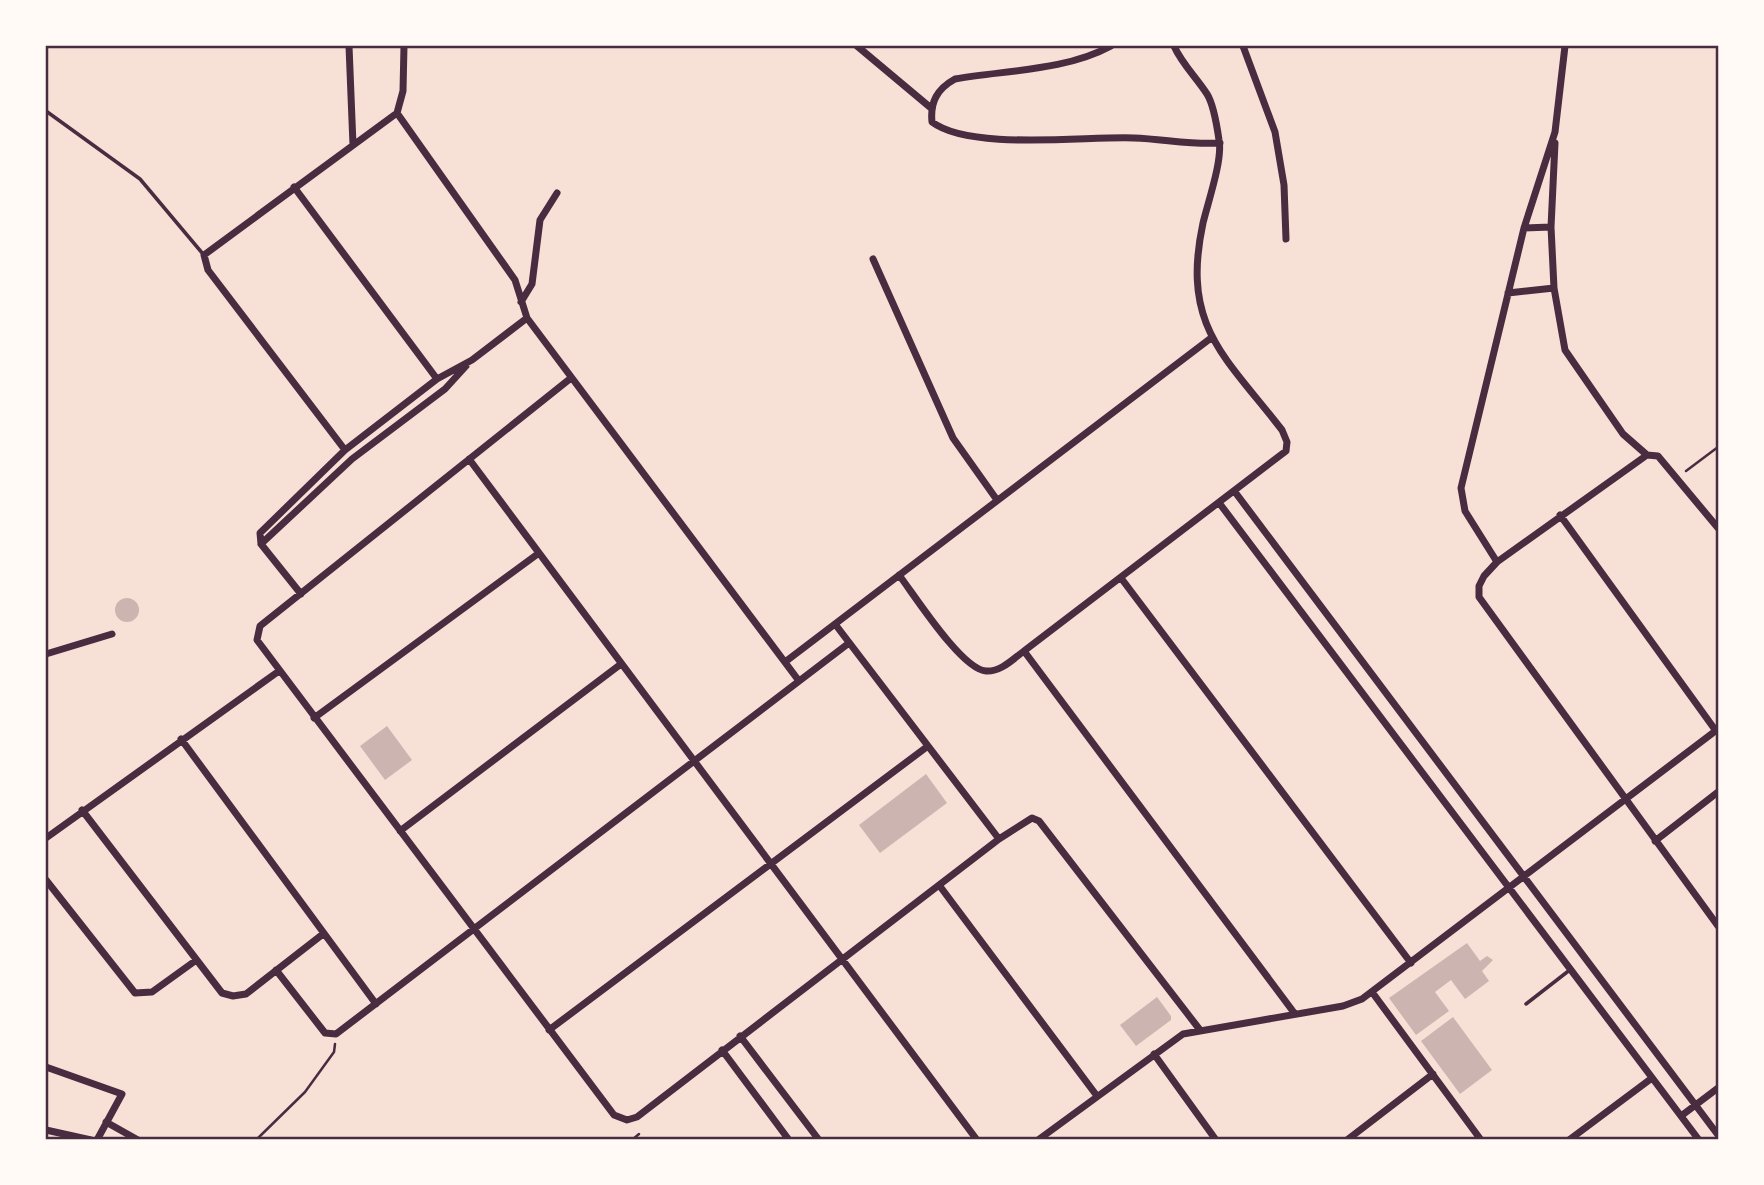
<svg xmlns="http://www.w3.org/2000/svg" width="1764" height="1185" font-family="'IBM Plex Sans',sans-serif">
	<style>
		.building { fill: #ccb4b1 }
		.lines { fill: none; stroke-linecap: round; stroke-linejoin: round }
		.path { stroke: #4a2c40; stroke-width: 2.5 }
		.service { stroke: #4a2c40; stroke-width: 3.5 }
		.minor { stroke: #4a2c40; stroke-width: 7 }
		.neatline { fill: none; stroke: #4a2c40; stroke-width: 2.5 }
	</style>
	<rect width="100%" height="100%" fill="#f7e1d7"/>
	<!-- building -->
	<path class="building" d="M115 610a12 12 0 1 1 24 0a12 12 0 1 1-24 0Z
		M 387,726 L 412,760 L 385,780 L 360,746 Z
		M 926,774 L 947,803 L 880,853 L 859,825 Z
		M 1467,943 L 1480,961 L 1487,956 L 1493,960 L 1482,971 L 1489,981 L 1465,999 L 1451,980 L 1435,992 L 1449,1011 L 1416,1035 L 1389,998 Z
		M 1157,997 L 1171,1016 L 1171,1020 L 1136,1046 L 1120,1025 Z
		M 1453,1017 L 1492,1070 L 1460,1094 L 1421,1041 Z"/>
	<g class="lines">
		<!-- path -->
		<path class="path" d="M 1686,471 L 1718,447
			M 238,1140 L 239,1140
			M 256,1140 L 305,1092 L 334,1052 L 335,1044
			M 632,1140 L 639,1134"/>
		<!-- service -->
		<path class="service" d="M 46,111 L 140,179 L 203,254
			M 1526,1004 L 1571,969"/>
		<!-- minor -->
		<path class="minor" d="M 349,46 L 353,145
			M 857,46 L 931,108
			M 1111,46 C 1065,71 1005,70 955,79 C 937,89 930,102 932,122 C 970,151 1086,136 1134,138 C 1164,139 1191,145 1220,143
			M 1243,46 L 1275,132 L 1284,185 L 1286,239
			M 397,113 L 515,280 L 527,318 L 799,681
			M 397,113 L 403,91 L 404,46
			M 1555,143 L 1551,227 L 1554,288 L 1565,350 L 1623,434 L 1647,455
			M 294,187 L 437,379
			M 1524,228 L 1551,227
			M 873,259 L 953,438 L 997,500
			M 1508,293 L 1554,288
			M 521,302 L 532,284 L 540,220 L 557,193
			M 571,378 L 260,626 L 257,640 L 614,1115 L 627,1120 L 637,1117 L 999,839 L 1032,818 L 1039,821 L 1200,1030
			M 345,450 L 208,270 L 204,255 L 397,113
			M 469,459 L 977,1140
			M 1235,492 L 1718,1135
			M 1220,504 L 1699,1140
			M 1560,515 L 1716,731
			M 1718,528 L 1658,456 L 1647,455 L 1497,562 L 1484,576 L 1479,586 L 1479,597 L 1718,926
			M 261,544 L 352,459 L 445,389 L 466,366
			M 1497,562 L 1465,511 L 1461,488 L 1524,228 L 1555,132 L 1565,46
			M 899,575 C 915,596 962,670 986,671 C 1001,672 1013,659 1024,651 L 1286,451 L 1287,442 L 1282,430 C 1224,355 1181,326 1203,223 C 1208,202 1223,159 1219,140 C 1217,126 1214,105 1207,94 C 1196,77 1182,64 1174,46
			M 1121,578 L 1411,963
			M 301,594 L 261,544 L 260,533 L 345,450 L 437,379 L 472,360 L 527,318
			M 835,624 L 999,839
			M 1024,651 L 1295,1014
			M 46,654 L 112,634
			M 785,662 L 1211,338
			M 314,718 L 539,553
			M 181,739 L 376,1004
			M 82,810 L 222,993 L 233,996 L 246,994 L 323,934
			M 400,831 L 621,664
			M 46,838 L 279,671
			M 1655,841 L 1718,792
			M 46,880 L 135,993 L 152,992 L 195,961
			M 939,885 L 1097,1096
			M 276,970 L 325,1033 L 336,1034 L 849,643
			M 1372,992 L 1481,1140
			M 549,1030 L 928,746
			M 740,1036 L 819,1140
			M 722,1050 L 789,1140
			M 1154,1054 L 1216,1140
			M 46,1067 L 122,1094 L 97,1140
			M 1681,1116 L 1718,1088
			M 106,1122 L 138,1140
			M 46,1130 L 91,1140
			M 1038,1140 L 1183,1034 L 1343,1006 L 1362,999 L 1718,729
			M 1347,1140 L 1433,1074
			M 1569,1140 L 1652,1078"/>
	</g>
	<!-- border -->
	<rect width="1764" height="1185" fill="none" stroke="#fffaf5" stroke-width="94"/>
	<rect x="47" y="47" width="1670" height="1091" class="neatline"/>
</svg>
